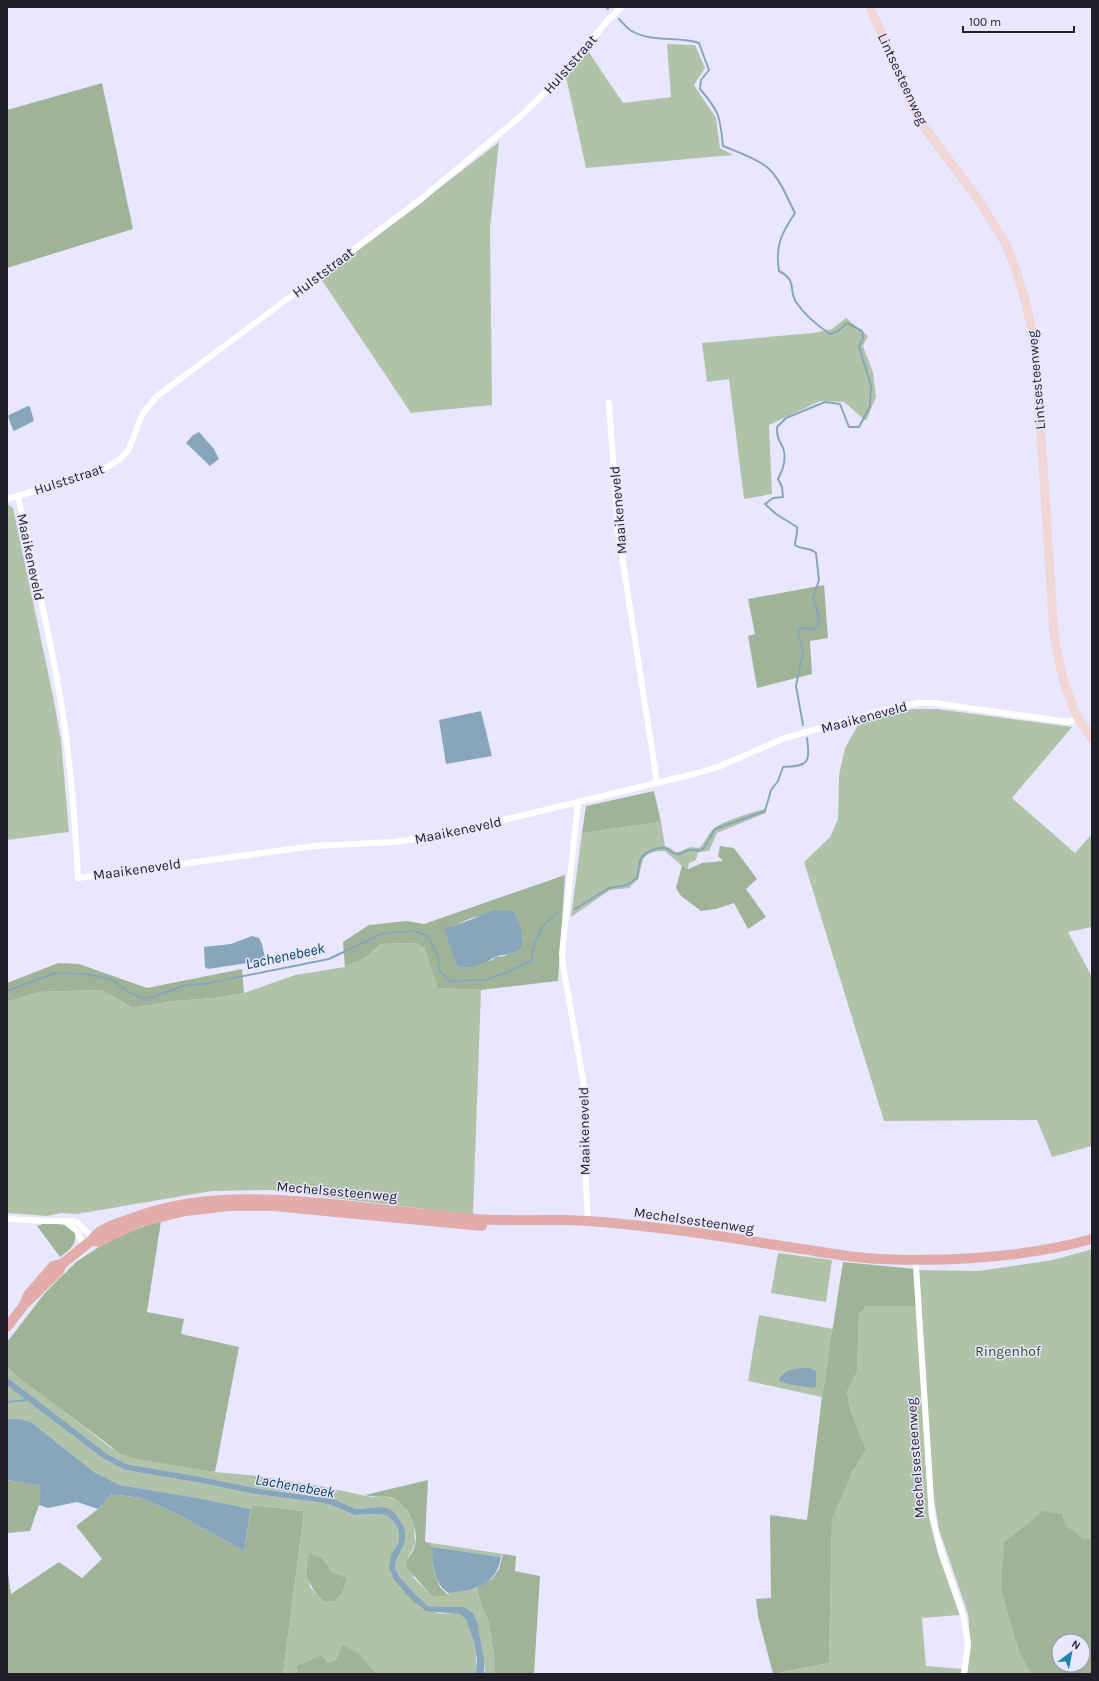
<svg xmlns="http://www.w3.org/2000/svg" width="1099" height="1681" font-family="Karla,sans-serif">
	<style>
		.green { fill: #b0c3a8; fill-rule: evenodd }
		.forest { fill: #9fb497; fill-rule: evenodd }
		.water { fill: #87a6bc }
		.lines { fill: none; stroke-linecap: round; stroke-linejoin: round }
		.stream { stroke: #87a6bc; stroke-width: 2 }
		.street { stroke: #fff; stroke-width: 6 }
		.secondary { stroke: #f0d6d4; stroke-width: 9 }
		.primary { stroke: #e2acaa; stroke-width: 10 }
		.labels { text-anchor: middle; stroke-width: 3; stroke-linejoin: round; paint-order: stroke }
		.street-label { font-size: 14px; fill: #212028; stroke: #e9e7ff }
		.park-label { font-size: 14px; fill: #314e22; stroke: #e9e7ff }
		.water-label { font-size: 15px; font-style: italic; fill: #074160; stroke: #e9e7ff }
	</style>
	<rect width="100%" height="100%" fill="#e9e7ff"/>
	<!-- green -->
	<path class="green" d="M 667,44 L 695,45 L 705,68 L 694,85 L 716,118 L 720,148 L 733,155 L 586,168 L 566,77 L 588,51 L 623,103 L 671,97 Z
		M 499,142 L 490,228 L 492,405 L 411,413 L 321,279 Z
		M 846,318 L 868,336 L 863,346 L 873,372 L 876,397 L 866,421 L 844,402 L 820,401 L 769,425 L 772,494 L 744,499 L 729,379 L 707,382 L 702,343 L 813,333 L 832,329 Z
		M 7,504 L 13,508 L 52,691 L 61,740 L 69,832 L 7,840 Z
		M 913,709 L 937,709 L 1072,727 L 1012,798 L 1075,853 L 1092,834 L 1092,927 L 1068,932 L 1092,977 L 1092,1146 L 1052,1157 L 1037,1120 L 884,1121 L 804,862 L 830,837 L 838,819 L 839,775 L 845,748 L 859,723 Z
		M 765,809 L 766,813 L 717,833 L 709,851 L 698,852 L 696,860 L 689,863 L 688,869 L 682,866 L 665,851 L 657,851 L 648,854 L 643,859 L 638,879 L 629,888 L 610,890 L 571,917 L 582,833 L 661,822 L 665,846 L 670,848 L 675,852 L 679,852 L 690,847 L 699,848 C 705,843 707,836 712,830 C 719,822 753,812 765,809 Z
		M 417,943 L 425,949 L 439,988 L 481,990 L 473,1215 L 270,1190 L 212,1191 L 77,1214 L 61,1213 L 47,1216 L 7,1213 L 7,1002 L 39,992 L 102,990 L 133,1008 L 174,1001 L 214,998 L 244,993 L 295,975 L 345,967 L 365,958 L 381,944 Z
		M 1092,1249 L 1092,1674 L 967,1674 L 971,1647 L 968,1614 L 939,1530 L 933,1493 L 919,1270 L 978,1271 L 1053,1260 ZM 1059,1641 L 1083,1641 L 1083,1665 L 1059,1665 Z
		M 778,1253 L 832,1260 L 826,1302 L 771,1293 Z
		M 892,1305 L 916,1306 L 929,1516 L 938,1553 L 960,1615 L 922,1618 L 926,1666 L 962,1669 L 961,1674 L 774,1674 L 829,1663 L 832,1520 L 853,1471 L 866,1449 L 850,1409 L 847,1392 L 857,1372 L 859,1314 L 867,1306 Z
		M 759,1315 L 833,1329 L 822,1397 L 748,1381 Z
		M 7,1367 L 111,1448 L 215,1472 L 258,1476 L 320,1486 L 371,1497 L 383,1496 L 395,1499 L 403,1505 L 414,1523 L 415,1544 L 408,1558 L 414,1578 L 430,1594 L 434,1596 L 449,1596 L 448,1593 L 477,1588 L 481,1605 L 488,1620 L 495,1658 L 495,1674 L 484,1674 L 485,1670 L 479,1632 L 473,1613 L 428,1606 L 416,1595 L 399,1576 L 395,1567 L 396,1561 L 405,1542 L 405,1535 L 403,1527 L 395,1513 L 382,1507 L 356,1509 L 340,1502 L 318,1496 L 255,1488 L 202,1477 L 126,1464 L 107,1454 L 7,1377 Z
		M 7,1385 L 104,1459 L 125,1470 L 201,1483 L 254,1494 L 317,1502 L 331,1505 L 355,1515 L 373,1514 L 386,1515 L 394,1522 L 398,1529 L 399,1536 L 399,1541 L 394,1549 L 394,1580 C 406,1594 419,1607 438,1613 C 446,1615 454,1611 462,1616 C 474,1623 478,1661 476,1674 L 377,1674 L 360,1654 L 342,1644 L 336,1660 L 327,1663 L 322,1654 L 304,1663 L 296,1665 L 297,1674 L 283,1674 L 304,1511 L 252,1505 L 251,1509 L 198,1498 L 120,1485 L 94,1472 L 31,1422 L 20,1419 L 7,1419 ZM 323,1559 L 332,1572 L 347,1578 L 323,1601 L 310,1587 L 306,1565 Z
		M 425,1542 L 503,1554 L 501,1557 L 432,1547 Z"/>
	<!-- forest -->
	<path class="forest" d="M 102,83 L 133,229 L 7,268 L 7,110 Z
		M 824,585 L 828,638 L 810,641 L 812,674 L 757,688 L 748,636 L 755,634 L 748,599 Z
		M 654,791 L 661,822 L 582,833 L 586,806 Z
		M 720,846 L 734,848 L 757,879 L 746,889 L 766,917 L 748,929 L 734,903 L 716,909 L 701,911 L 681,896 L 676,888 L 682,866 L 688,869 L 702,863 L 723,861 L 718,856 Z
		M 565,875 L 558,981 L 481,990 L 438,988 L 425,949 L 417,943 L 381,944 L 365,958 L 345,967 L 343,942 L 369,925 L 407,921 L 424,924 ZM 514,912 L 523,938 L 519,950 L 504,956 L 496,957 L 492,960 L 466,968 L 457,966 L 447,933 C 461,916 492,913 514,912 Z
		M 58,963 L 79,964 L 147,988 L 242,969 L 244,993 L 214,998 L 174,1001 L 133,1008 L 102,990 L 39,992 L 7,1002 L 7,983 Z
		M 161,1221 L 147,1312 L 184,1319 L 181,1334 L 239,1347 L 215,1472 L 138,1459 L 121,1454 L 22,1380 L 7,1367 L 7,1342 L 44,1294 L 76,1262 L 111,1239 L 153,1223 Z
		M 46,1223 L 65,1225 L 75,1233 C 77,1245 69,1250 60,1257 L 37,1226 Z
		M 843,1262 L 915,1269 L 916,1306 L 867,1306 L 859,1314 L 857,1372 L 847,1392 L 850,1409 L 866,1449 L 853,1471 L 832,1520 L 829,1663 L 773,1674 L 758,1616 L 756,1599 L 771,1598 L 770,1515 L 807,1520 L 822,1397 Z
		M 7,1480 L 42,1486 L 39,1505 L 30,1531 L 7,1533 Z
		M 428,1480 L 425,1541 L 432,1547 L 434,1572 L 440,1587 L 449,1596 L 434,1596 L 430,1594 L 407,1568 C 405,1559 413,1554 415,1545 C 419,1530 409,1507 395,1499 C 385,1494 375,1498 365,1495 Z
		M 112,1494 L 141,1498 L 175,1513 L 244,1551 L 252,1505 L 304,1511 L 283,1674 L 7,1674 L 7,1566 L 11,1594 L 59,1562 L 82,1578 L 102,1559 L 76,1526 L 98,1509 Z
		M 1043,1511 L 1062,1514 L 1066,1526 L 1084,1539 L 1092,1539 L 1092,1674 L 1032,1674 L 1020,1654 L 1001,1589 L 1004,1543 ZM 1059,1641 L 1083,1641 L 1083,1665 L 1059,1665 Z
		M 310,1553 L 323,1559 L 332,1572 L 347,1578 L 342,1592 L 335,1601 L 323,1601 C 309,1586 302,1574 310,1553 Z
		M 503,1554 L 516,1556 L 515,1571 L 540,1576 L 534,1674 L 495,1674 L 495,1658 L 488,1620 L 481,1605 L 477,1588 L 492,1579 L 499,1569 Z
		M 342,1644 L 360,1654 L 377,1674 L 297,1674 L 296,1665 L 304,1663 L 322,1654 L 327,1663 L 336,1660 Z"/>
	<!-- water -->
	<path class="water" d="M 28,406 L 30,407 L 34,421 L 14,431 L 13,430 L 8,416 L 11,414 Z
		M 199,432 L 214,449 L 219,459 L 210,466 L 186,443 L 193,435 Z
		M 481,711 L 492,756 L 446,764 L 439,720 Z
		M 494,910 L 511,910 L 514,912 C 518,922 525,934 522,945 C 522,946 520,950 519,950 C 513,955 502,954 496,957 C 485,962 469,972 457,966 L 444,928 C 447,926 450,927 453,926 C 467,921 480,916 494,910 Z
		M 252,936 L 259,938 L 262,944 L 265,958 L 261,961 L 208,969 L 205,967 L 204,947 L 231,944 Z
		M 809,1368 L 816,1371 L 816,1386 L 813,1388 L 789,1384 L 779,1381 C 783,1368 798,1368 809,1368 Z
		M 7,1377 L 107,1454 L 126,1464 L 202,1477 L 255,1488 L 333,1499 L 356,1509 L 382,1507 L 390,1509 L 395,1513 L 404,1527 L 405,1535 L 405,1542 L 396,1561 L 395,1567 L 399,1576 L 416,1595 L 428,1606 L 439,1607 L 464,1607 L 473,1613 L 478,1624 L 479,1632 L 484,1660 L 484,1674 L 476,1674 L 477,1659 L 474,1642 L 466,1619 L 459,1614 L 426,1611 L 411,1599 L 394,1580 L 389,1567 L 391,1555 L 399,1541 L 399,1536 L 398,1529 L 394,1522 L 386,1515 L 373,1514 L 355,1515 L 331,1505 L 317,1502 L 254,1494 L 201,1483 L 125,1470 L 104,1459 L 13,1390 L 7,1385 Z
		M 7,1419 L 20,1419 L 31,1422 L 94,1472 L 120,1485 L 198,1498 L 251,1509 L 244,1551 L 175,1513 L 141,1498 L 112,1494 L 98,1509 L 77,1502 L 48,1508 L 39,1505 L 41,1486 L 7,1480 Z
		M 432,1547 L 501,1557 C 496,1587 474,1590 448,1593 C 433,1582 433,1565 432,1547 Z"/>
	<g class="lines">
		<!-- stream -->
		<path class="stream" d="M 606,7 L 608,9
			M 619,19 C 622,22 626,27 630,30 C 650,43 677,36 699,43 L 709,70 L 701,80 L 700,89 C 720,112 720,117 723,146 C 737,152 757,158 768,168 C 781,180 787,198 795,213 C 781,234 775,246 779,271 C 798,281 788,289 796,302 C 804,314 818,326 830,334 L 838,331 L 847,323 L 862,331 L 863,338 L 859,347 L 871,385 L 870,406 L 859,427 L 849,427 L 840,404 L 825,402 L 786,418 L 777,427 C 777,440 779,438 783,448 C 787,459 783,469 778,479 L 782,487 L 783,497 L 773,498 L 765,504 L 776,514 L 797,527 C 798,533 795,539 795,545 C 802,550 810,547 816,553 L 819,580 L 813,598 C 816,606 821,618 818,627 L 813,629 L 801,628 L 798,632 L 803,653 L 796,686 L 803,725
			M 575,909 L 609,888 L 627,885 L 637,878 C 639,872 638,864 641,859 C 644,852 658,847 665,848 C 670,849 672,854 676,854 C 684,855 684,847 699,851 L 704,848 L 715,829 L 765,811 L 771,790 L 778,781 L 783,767 C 809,766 810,763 807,738
			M 7,991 L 55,973 L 85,974 L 111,979 L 127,991 L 143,999 L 155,996 L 186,985 L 204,984 L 329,959 L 383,933 L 415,931 L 428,936 L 438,956 L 439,970 L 450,981 L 485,980 L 505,973 L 531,961 L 533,947 L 542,927 L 558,912
			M 7,1402 L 28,1400"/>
		<!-- street -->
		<path class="street" d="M 609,403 L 618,530 L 657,782
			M 18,496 C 33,566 51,637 62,709 C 71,765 75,821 78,878 L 314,846 L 393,842 L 433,837 L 698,773 L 718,767 L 785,738 L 897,707 L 918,703 L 934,703 L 1068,722 L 1078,718
			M 7,499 L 101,471 L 120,459 L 129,449 L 142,415 L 156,397 L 420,200 L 521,116 L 563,75 L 607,21 L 622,7
			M 578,803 L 562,953 L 563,965 L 586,1097 L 586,1185 L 588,1222
			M 7,1219 L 48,1221 L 73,1221 L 78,1223 L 90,1235 L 92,1240
			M 66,1222 L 77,1231 L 84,1246
			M 914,1259 L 916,1266 L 932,1516 L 941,1552 L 963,1615 L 968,1643 L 964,1674"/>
		<!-- secondary -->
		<path class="secondary" d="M 870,7 L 910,102 L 924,127 L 980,202 L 1007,246 L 1016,270 L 1025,300 L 1032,329 L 1036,359 L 1054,634 C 1059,663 1065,692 1078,718 C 1082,725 1088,732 1092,739"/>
		<!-- primary -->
		<path class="primary" d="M 92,1240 L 99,1242 L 140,1222 L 186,1211 L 229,1206 L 273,1206 L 482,1226
			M 24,1305 L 28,1295 L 53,1266 L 62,1264 L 92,1240 C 98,1229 115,1224 127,1220 C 196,1192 270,1198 343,1205 C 387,1210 431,1215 475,1219 C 505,1221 536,1220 566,1220 C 597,1221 628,1224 658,1228 C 708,1233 759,1243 809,1250 C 832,1254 856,1258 880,1259 C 951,1262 1023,1258 1092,1239
			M 7,1327 L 24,1305 L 59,1271 L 62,1264"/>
	</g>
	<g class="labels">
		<!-- street labels -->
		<g class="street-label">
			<text transform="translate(570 64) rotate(-49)" y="5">Hulststraat</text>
			<text transform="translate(903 79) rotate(65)" y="5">Lintsesteenweg</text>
			<text transform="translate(323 272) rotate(-37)" y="5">Hulststraat</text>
			<text transform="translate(1036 380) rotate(-95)" y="5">Lintsesteenweg</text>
			<text transform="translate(69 479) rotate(-18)" y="5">Hulststraat</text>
			<text transform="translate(618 510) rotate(-95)" y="5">Maaikeneveld</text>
			<text transform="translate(31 557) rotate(78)" y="5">Maaikeneveld</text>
			<text transform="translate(864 717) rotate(-15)" y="5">Maaikeneveld</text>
			<text transform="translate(458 830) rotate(-12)" y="5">Maaikeneveld</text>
			<text transform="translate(137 869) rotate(-8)" y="5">Maaikeneveld</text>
			<text transform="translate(584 1131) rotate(-91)" y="5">Maaikeneveld</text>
			<text transform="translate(337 1191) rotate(5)" y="5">Mechelsesteenweg</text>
			<text transform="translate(694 1220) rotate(8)" y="5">Mechelsesteenweg</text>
			<text transform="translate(915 1458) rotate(-94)" y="5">Mechelsesteenweg</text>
		</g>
		<!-- park labels -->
		<g class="park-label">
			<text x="1008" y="1356">Ringenhof</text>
		</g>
		<!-- water labels -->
		<g class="water-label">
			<text transform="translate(285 956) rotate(-12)" y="5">Lachenebeek</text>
			<text transform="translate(295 1486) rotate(10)" y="5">Lachenebeek</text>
		</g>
	</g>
	<!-- border -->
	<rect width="1099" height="1681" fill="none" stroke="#212028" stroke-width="16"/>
	<!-- north arrow -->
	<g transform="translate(1071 1653) rotate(32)"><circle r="19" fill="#e9e7ff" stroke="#9997a9"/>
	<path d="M0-3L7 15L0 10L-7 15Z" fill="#2383af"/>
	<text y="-6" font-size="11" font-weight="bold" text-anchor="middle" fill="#212028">N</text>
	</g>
	<!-- scale -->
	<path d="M963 26v6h111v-6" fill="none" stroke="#212028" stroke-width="2"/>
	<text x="969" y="26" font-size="12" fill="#212028" stroke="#e9e7ff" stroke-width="3" paint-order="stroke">100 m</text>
</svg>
